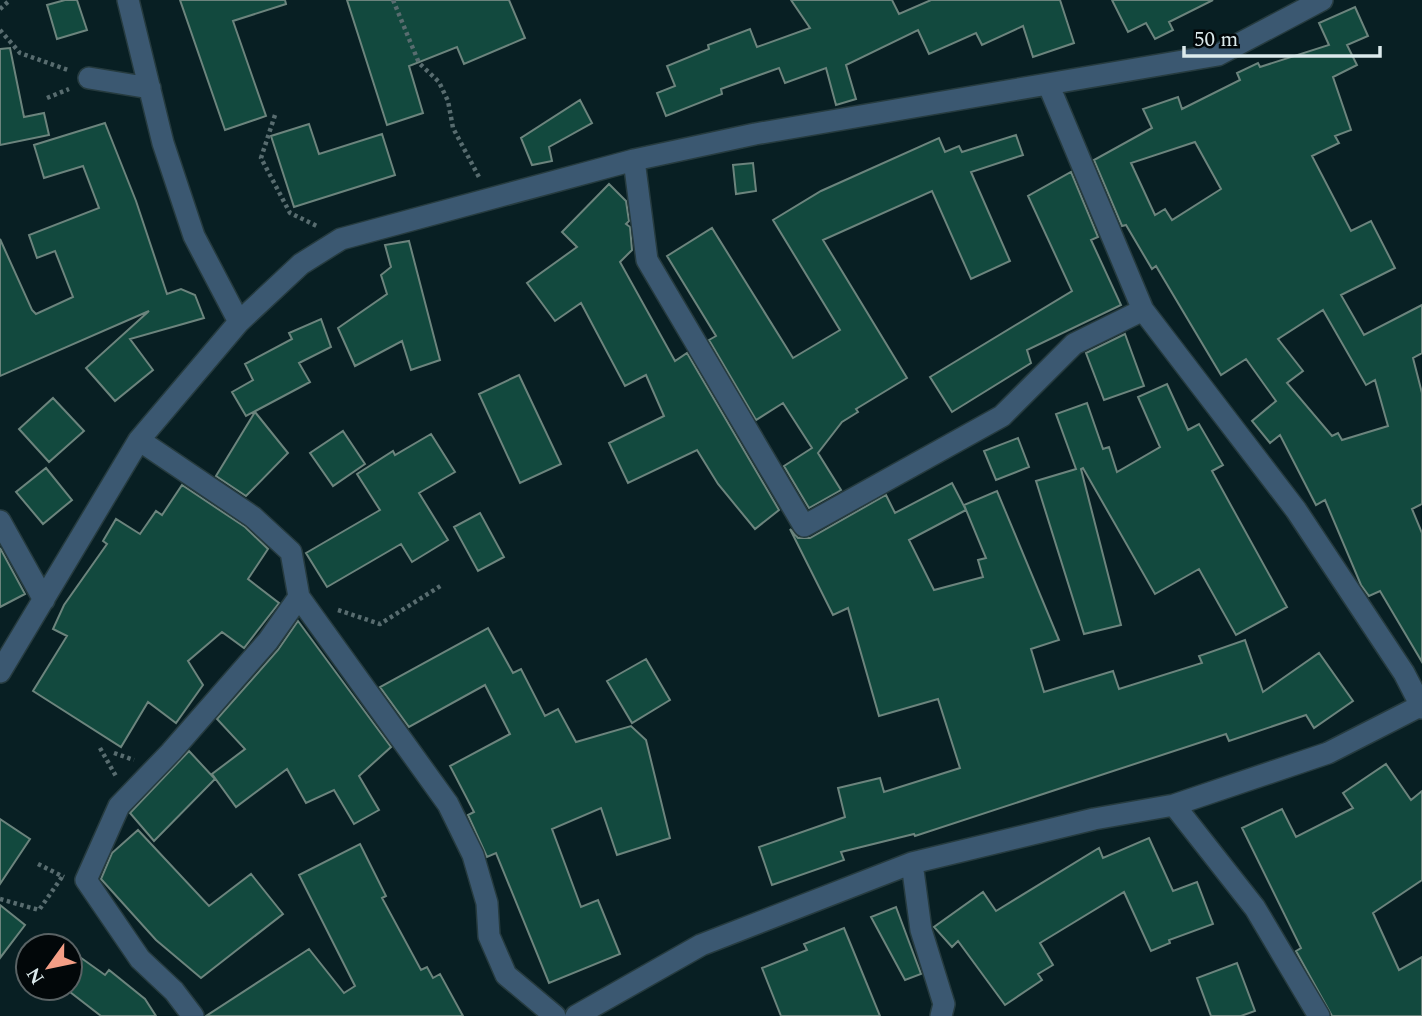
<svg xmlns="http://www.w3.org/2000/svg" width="1422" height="1016" font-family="Spectral,serif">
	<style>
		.building { fill: #12493e; stroke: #6c847d; stroke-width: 2; fill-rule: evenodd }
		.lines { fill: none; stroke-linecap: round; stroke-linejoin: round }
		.minor-casing { stroke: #263b3f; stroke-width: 24 }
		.path { stroke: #586c6f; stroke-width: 4.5; stroke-dasharray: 3.5 3.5; stroke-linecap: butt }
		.minor { stroke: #3b5871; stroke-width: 21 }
	</style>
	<rect width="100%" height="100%" fill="#081f23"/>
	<!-- building -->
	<path class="building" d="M 65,0 L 77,0 L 87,30 L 57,39 L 47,5 Z
		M 180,0 L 285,0 L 286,4 L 233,21 L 266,116 L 225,130 Z
		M 347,0 L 509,0 L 525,38 L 464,64 L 457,47 L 409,66 L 423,113 L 387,125 Z
		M 791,0 L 892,0 L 899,14 L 931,0 L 1060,0 L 1074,43 L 1033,57 L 1023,26 L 982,45 L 976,33 L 929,54 L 918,30 L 846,65 L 856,99 L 836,105 L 826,68 L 785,83 L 779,68 L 721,89 L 722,94 L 666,116 L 657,93 L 675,86 L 667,66 L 709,49 L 708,45 L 750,29 L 757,47 L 810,28 Z
		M 1112,0 L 1213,0 L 1169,22 L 1173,30 L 1155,39 L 1146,23 L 1128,32 Z
		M 1355,7 L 1368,36 L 1347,45 L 1357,65 L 1333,77 L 1351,130 L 1335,136 L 1339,143 L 1312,156 L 1351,231 L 1371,221 L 1395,268 L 1341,295 L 1364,335 L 1422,305 L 1422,353 L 1413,358 L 1422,393 L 1422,504 L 1412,509 L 1422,533 L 1422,662 L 1380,591 L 1369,596 L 1361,585 L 1325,500 L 1316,505 L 1280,435 L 1270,443 L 1252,421 L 1276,401 L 1246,359 L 1221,375 L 1156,266 L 1152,269 L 1126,225 L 1122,226 L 1094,160 L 1152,128 L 1143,109 L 1178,97 L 1182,109 L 1240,80 L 1237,73 L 1258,63 L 1260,67 L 1329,45 L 1319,23 ZM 1195,142 L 1221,189 L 1172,220 L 1165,209 L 1155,215 L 1131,163 ZM 1323,310 L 1366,385 L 1375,380 L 1388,426 L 1342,440 L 1338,433 L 1332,436 L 1287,383 L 1303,371 L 1278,339 Z
		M 10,48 L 24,117 L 44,113 L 49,135 L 0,145 L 0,49 Z
		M 580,100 L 592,123 L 549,147 L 552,161 L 532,165 L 521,138 Z
		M 105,123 L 136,201 L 167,294 L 181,289 L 195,295 L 204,318 L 130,339 L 153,370 L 115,401 L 86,368 L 149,311 L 0,376 L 0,239 L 32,310 L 36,314 L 73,297 L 55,251 L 37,258 L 29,235 L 99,208 L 83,166 L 44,178 L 34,145 Z
		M 309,124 L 319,154 L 382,134 L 395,175 L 294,207 L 271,136 Z
		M 1016,135 L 1023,155 L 971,172 L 1010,261 L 971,279 L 932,191 L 823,240 L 907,378 L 856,409 L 858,412 L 842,422 L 818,453 L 841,490 L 809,508 L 784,466 L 812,448 L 783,403 L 756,420 L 709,340 L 716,336 L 667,256 L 712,228 L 793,358 L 840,330 L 773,220 L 821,191 L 939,138 L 945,152 L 959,146 L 962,152 Z
		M 753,163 L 756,191 L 736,194 L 733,165 Z
		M 1071,172 L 1098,237 L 1091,240 L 1121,305 L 1027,350 L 1031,363 L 952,412 L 930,377 L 1072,291 L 1028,196 Z
		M 609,184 L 626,201 L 629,221 L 626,224 L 630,227 L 632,250 L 620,262 L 675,361 L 687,353 L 779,510 L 755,529 L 718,484 L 697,450 L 628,483 L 609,443 L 664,416 L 646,375 L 625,386 L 581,303 L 555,321 L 527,283 L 577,247 L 562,232 Z
		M 409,241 L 440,360 L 411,370 L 402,341 L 355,366 L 338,328 L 387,294 L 381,275 L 391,267 L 385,245 Z
		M 321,319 L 331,347 L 299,363 L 310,382 L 246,416 L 232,392 L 253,380 L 245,364 L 292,339 L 289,333 Z
		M 1125,334 L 1144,386 L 1104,400 L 1086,353 Z
		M 519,375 L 561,464 L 520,483 L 479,394 Z
		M 1167,384 L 1188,430 L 1199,424 L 1223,465 L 1212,471 L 1287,607 L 1236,635 L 1199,569 L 1155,594 L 1083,468 L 1081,469 L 1121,625 L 1084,634 L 1036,481 L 1076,469 L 1056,414 L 1087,403 L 1103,449 L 1109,447 L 1117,472 L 1160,447 L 1138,397 Z
		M 53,398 L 84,431 L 49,462 L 19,429 Z
		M 255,412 L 288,453 L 246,496 L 216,476 Z
		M 343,431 L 365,464 L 333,486 L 310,453 Z
		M 431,434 L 455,472 L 419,493 L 448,540 L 412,562 L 401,544 L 327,587 L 306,553 L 380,510 L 357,474 L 393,451 L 395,455 Z
		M 1018,438 L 1029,467 L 996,480 L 984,451 Z
		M 46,468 L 72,500 L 43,524 L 16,492 Z
		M 952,483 L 966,510 L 909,540 L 934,590 L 983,577 L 978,560 L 986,558 L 964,505 L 997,491 L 1059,640 L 1031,649 L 1044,692 L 1113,671 L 1119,689 L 1202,663 L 1199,656 L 1245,640 L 1263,692 L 1319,653 L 1353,701 L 1314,728 L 1306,715 L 1229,741 L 1226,734 L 915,836 L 914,834 L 841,852 L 844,860 L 772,885 L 759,847 L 845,817 L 838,788 L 880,778 L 884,792 L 960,768 L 938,699 L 879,716 L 848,608 L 833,615 L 790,529 L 798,538 L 810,538 L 886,495 L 895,513 Z
		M 182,485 L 245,527 L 268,549 L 248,579 L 279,603 L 244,648 L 222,632 L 188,661 L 203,685 L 176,723 L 148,702 L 121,747 L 33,691 L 67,636 L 53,629 L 64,605 L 107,544 L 103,541 L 116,519 L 140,534 L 156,511 L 162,515 Z
		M 480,513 L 504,557 L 478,571 L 454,527 Z
		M 0,548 L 25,594 L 0,607 Z
		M 298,621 L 391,747 L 359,776 L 379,810 L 354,824 L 334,790 L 306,803 L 287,769 L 236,807 L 212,774 L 245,749 L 217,719 L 278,650 Z
		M 488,628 L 513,673 L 521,669 L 545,716 L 558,709 L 576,742 L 631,726 L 646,740 L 670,838 L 617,855 L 601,808 L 552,829 L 581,907 L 598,900 L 620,954 L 549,983 L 496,853 L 487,857 L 468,815 L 474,812 L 450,766 L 510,734 L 485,685 L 409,727 L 380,687 Z
		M 646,659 L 670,700 L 632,723 L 607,681 Z
		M 189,751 L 215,779 L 154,841 L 130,813 Z
		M 1386,764 L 1411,800 L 1422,791 L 1422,880 L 1373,913 L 1399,970 L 1422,957 L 1422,1016 L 1332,1016 L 1296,951 L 1301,948 L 1242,828 L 1282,809 L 1296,837 L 1353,808 L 1343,793 Z
		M 0,819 L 30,839 L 0,884 Z
		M 138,830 L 209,906 L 251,874 L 283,914 L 201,978 L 156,940 L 101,879 L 112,853 Z
		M 1149,838 L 1173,891 L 1197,882 L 1213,924 L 1169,940 L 1170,943 L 1151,951 L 1124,892 L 1040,943 L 1053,965 L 1038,974 L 1042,980 L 1005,1005 L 958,941 L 952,947 L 934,927 L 983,892 L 996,911 L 1099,848 L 1103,858 Z
		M 360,844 L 386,896 L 382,898 L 421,970 L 427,967 L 433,978 L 440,974 L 463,1016 L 206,1016 L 309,949 L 344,993 L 355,986 L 299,875 Z
		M 0,905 L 25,925 L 0,958 Z
		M 896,907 L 921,974 L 905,980 L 871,917 Z
		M 844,928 L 880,1016 L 781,1016 L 762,968 L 807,950 L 804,944 Z
		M 70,950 L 105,975 L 109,970 L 145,999 L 156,1016 L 101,1016 L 70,992 Z
		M 1237,963 L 1255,1011 L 1241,1016 L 1211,1016 L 1197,978 Z"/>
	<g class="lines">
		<defs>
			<path id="minor" d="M 128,0 L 163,143 L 194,236 L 239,322
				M 89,78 L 150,88
				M 1049,86 L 1143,310 L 1296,510 L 1404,673 L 1422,708
				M 634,160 L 647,260 L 804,526 L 1002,416 L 1074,344 L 1143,310
				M 139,440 L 253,517 L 291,552 L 299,597 L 268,641 L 171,752 L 119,806 L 86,880 L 140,959 L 174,991 L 193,1016
				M 0,521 L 44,600
				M 299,597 L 448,804 L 473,855 L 487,903 L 489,936 L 506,975 L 555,1016
				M 0,672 L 139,440 L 239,322 L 301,264 L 341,239 L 634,160 L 755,134 L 1218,55 L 1322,0
				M 1174,805 L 1255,908 L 1319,1016
				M 912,863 L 921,930 L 944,1004 L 941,1016
				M 576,1016 L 701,945 L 912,863 L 1094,819 L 1174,805 L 1328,753 L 1422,705"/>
		</defs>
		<!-- minor casing -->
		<use href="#minor" class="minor-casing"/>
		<!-- path -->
		<path class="path" d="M 393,0 L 419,63 L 439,82 L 448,101 L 453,128 L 480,179
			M 0,9 L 10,0
			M 0,30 L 20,53 L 68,70
			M 47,98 L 69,89
			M 275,115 L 261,158 L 290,213 L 319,227
			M 338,610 L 380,624 L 442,585
			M 100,748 L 117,778
			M 114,753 L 134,760
			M 38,864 L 64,877
			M 0,899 L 39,910 L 62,877"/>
		<!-- minor -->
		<use href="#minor" class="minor"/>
	</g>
	<!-- north arrow -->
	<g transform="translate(49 967) rotate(237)"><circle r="33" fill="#020709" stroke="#596264" stroke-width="2"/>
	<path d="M0-5L12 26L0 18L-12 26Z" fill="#f49e86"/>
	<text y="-10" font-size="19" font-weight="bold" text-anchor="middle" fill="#dceaec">N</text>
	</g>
	<!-- scale -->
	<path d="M1184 46v10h196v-10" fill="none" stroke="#dceaec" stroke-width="3.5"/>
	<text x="1194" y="46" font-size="21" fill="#dceaec" stroke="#020709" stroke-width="5" paint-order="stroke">50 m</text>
</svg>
